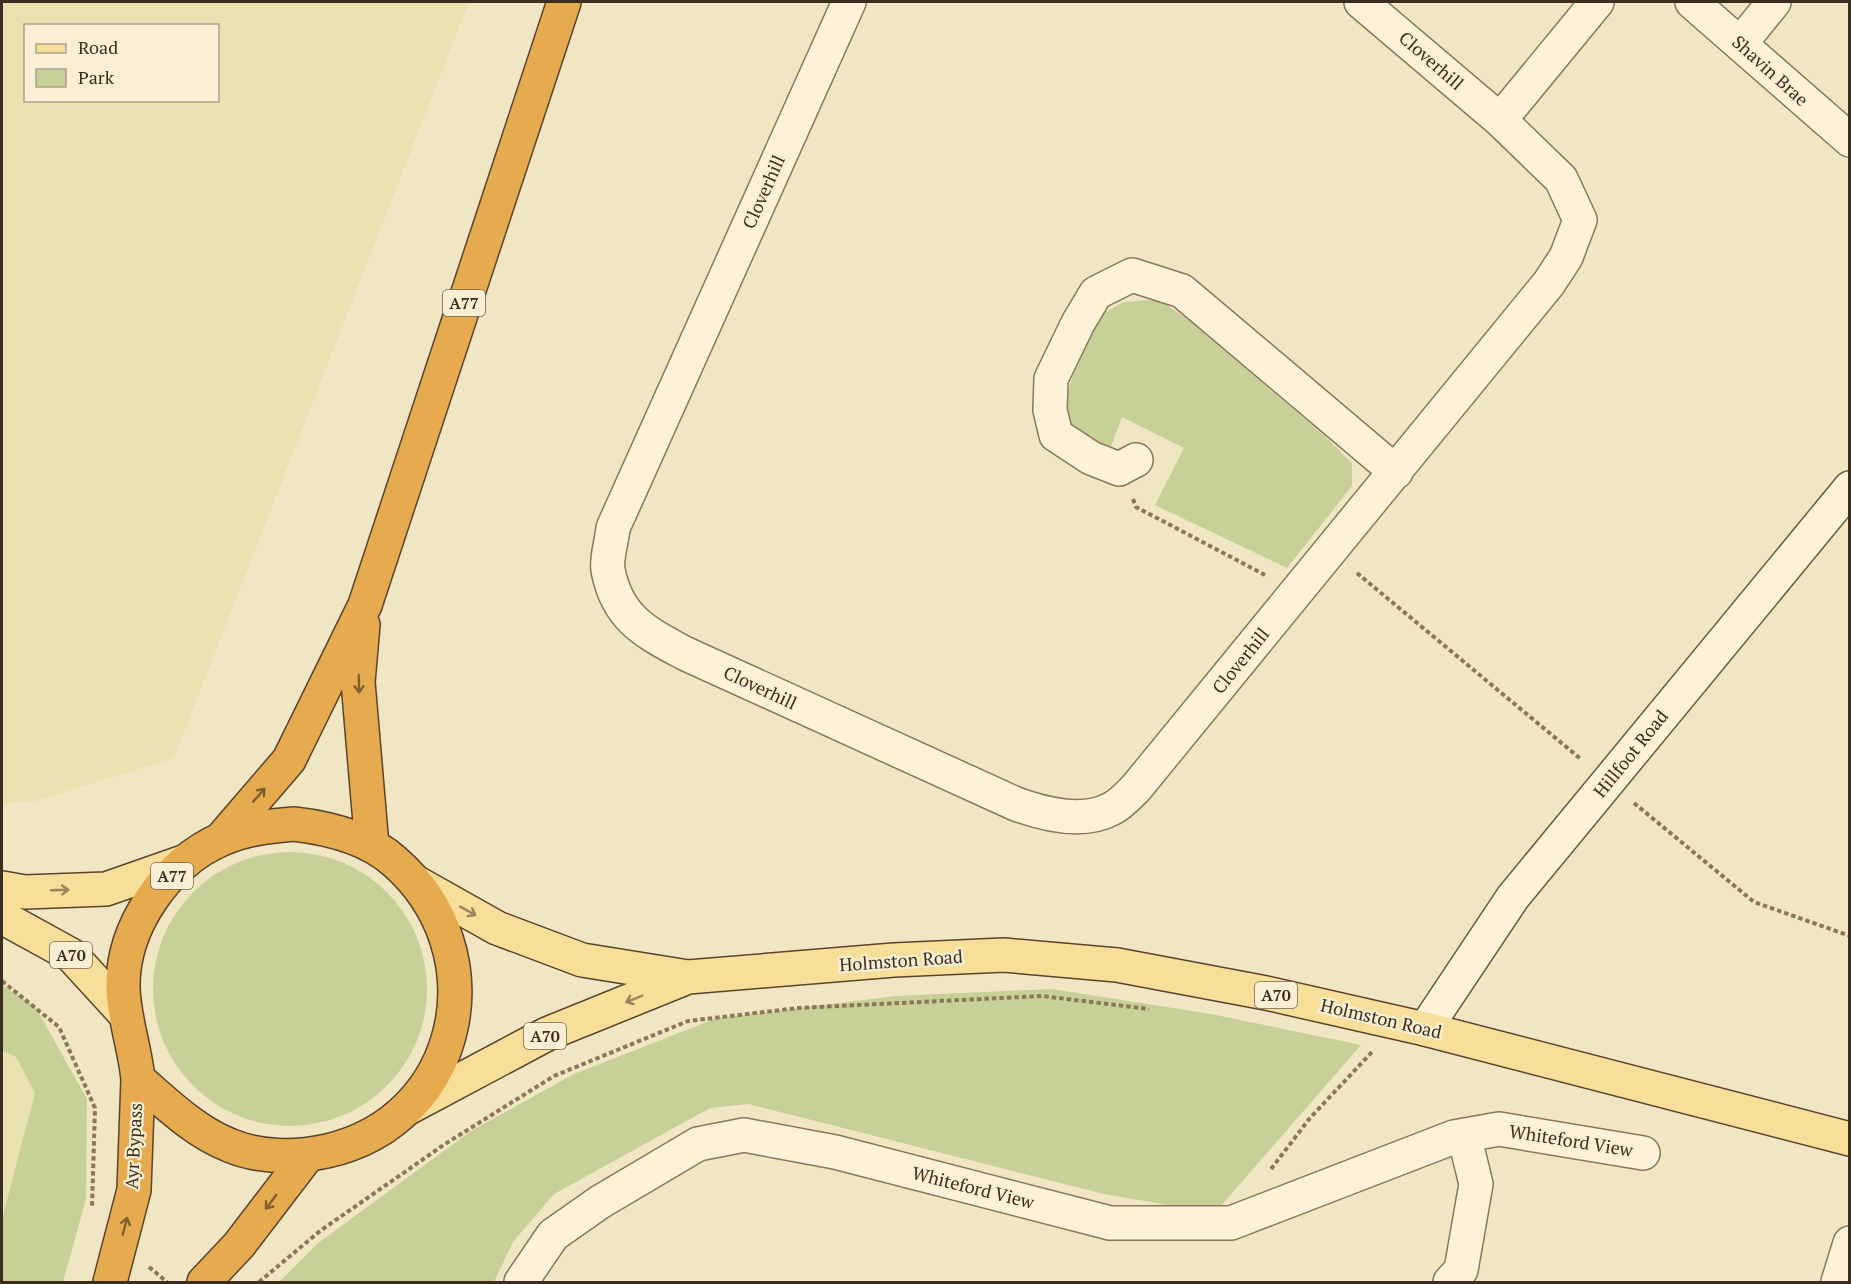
<svg xmlns="http://www.w3.org/2000/svg" width="1851" height="1284" font-family="'PT Serif',serif">
	<style>
		.farmland { fill: #e8e1b0; fill-rule: evenodd }
		.green { fill: #c7d097 }
		.lines { fill: none; stroke-linecap: round; stroke-linejoin: round }
		.street-casing { stroke: #8d7759; stroke-width: 36 }
		.secondary-casing { stroke: #6f583c; stroke-width: 36 }
		.primary-casing { stroke: #5b442d; stroke-width: 36 }
		.highway-casing { stroke: #5b442d; stroke-width: 36 }
		.path { stroke: #8d7759; stroke-width: 4; stroke-dasharray: 4.5 3; stroke-linecap: butt }
		.street { stroke: #fbf2d8; stroke-width: 33 }
		.secondary { stroke: #fbf2d8; stroke-width: 33 }
		.primary { stroke: #f7de99; stroke-width: 33 }
		.highway { stroke: #e6aa4f; stroke-width: 33 }
		.oneway { stroke: #806032 }
		.oneway2 { stroke: #9a865c }
		.labels { text-anchor: middle; stroke-width: 4.5; stroke-linejoin: round; paint-order: stroke }
		.shield { fill: #f8efd4; stroke: #746855; stroke-width: 1.5 }
		.shield-label { font-size: 16px; font-weight: bold; fill: #3c2e1e }
		.street-label { font-size: 18px; fill: #3c2e1e; stroke: #f8efd4 }
	</style>
	<rect width="100%" height="100%" fill="#f1e6c4"/>
	<!-- farmland -->
	<path class="farmland" d="M 2,2 L 469,2 L 174,758 L 33,802 L 2,803 ZM 26,26 L 218,26 L 218,100 L 26,100 Z
		M 2,1051 L 16,1057 L 35,1092 L 2,1219 Z"/>
	<!-- green -->
	<path class="green" d="M 1148,300 L 1162,302 L 1186,318 L 1328,439 L 1352,463 L 1352,486 L 1287,568 L 1155,505 L 1184,448 L 1122,417 L 1110,449 L 1079,433 L 1071,425 L 1065,400 L 1078,360 L 1101,315 L 1123,302 Z
		M153 989a137 137 0 1 1 274 0a137 137 0 1 1-274 0Z
		M 2,985 L 35,1006 L 87,1099 L 86,1199 L 63,1282 L 2,1282 L 2,1219 L 35,1093 L 16,1057 L 2,1051 Z
		M 1052,989 L 1211,1014 L 1361,1045 L 1219,1208 L 1203,1211 L 1104,1194 L 748,1104 L 710,1108 L 554,1194 L 513,1242 L 494,1282 L 279,1282 L 318,1243 L 471,1131 L 574,1074 L 717,1018 L 896,996 Z"/>
	<g class="lines">
		<defs>
			<path id="street" d="M 849,2 L 613,528 C 612,541 606,558 608,570 C 617,618 645,632 684,653 L 1016,804 C 1043,814 1083,824 1111,809 C 1120,805 1129,795 1136,788 L 1549,283 L 1566,257 L 1580,220 L 1561,179 L 1500,120 L 1361,2
				M 1692,2 L 1850,140
				M 1740,44 L 1774,2
				M 1500,120 L 1597,2
				M 1136,460 L 1119,469 L 1091,458 L 1056,435 L 1050,410 L 1051,379 L 1078,323 L 1096,293 L 1132,275 L 1182,291 L 1396,472
				M 521,1282 L 553,1235 L 600,1202 L 698,1144 L 744,1135 L 835,1152 L 1110,1223 L 1231,1223 L 1454,1137 L 1499,1129 L 1643,1153
				M 1450,1282 L 1461,1270 L 1476,1184 L 1464,1135
				M 1838,1282 L 1850,1243"/>
			<path id="secondary" d="M 1425,1029 L 1513,897 L 1850,488"/>
			<path id="primary" d="M 417,883 L 497,928 L 582,960 L 688,977 L 894,960 L 1004,955 L 1117,965 L 1266,993 L 1425,1029 L 1850,1139
				M 2,888 L 25,892 L 106,889 L 186,861
				M 2,917 L 71,955 L 125,1014
				M 408,1108 L 547,1034 L 688,977"/>
			<path id="highway" d="M 363,625 L 358,682 L 372,846
				M 294,824 C 328,828 367,837 394,861 C 498,951 464,1120 327,1151 C 295,1158 259,1158 229,1145 C 194,1131 166,1103 138,1079 C 135,1048 124,1019 123,988 C 122,927 166,863 222,839 C 245,829 269,826 294,824 Z
				M 221,839 L 289,760 L 365,605 L 564,2
				M 110,1282 L 134,1190 L 138,1079
				M 204,1282 L 239,1245 L 307,1156"/>
		</defs>
		<!-- street casing -->
		<use href="#street" class="street-casing"/>
		<!-- secondary casing -->
		<use href="#secondary" class="secondary-casing"/>
		<!-- primary casing -->
		<use href="#primary" class="primary-casing"/>
		<!-- highway casing -->
		<use href="#highway" class="highway-casing"/>
		<!-- path -->
		<path class="path" d="M 1133,499 L 1136,507 L 1265,575
			M 1357,573 L 1582,760
			M 1634,803 L 1754,902 L 1850,936
			M 2,981 L 59,1027 L 95,1108 L 92,1207
			M 1271,1169 L 1310,1118 L 1372,1052
			M 149,1267 L 167,1282
			M 259,1282 L 320,1231 L 445,1144 L 554,1076 L 688,1021 L 798,1008 L 1042,996 L 1149,1009"/>
		<!-- street -->
		<use href="#street" class="street"/>
		<!-- secondary -->
		<use href="#secondary" class="secondary"/>
		<!-- primary -->
		<use href="#primary" class="primary"/>
		<!-- highway -->
		<use href="#highway" class="highway"/>
	</g>
	<!-- one-way arrows -->
	<defs><path id="oneway-shaft" d="M-6 0H5M1.5-3L5.5 0L1.5 3" fill="none" stroke-width="1.6" stroke-linecap="round" stroke-linejoin="round" transform="scale(1.5)"/></defs>
	<g class="oneway">
		<use href="#oneway-shaft" transform="translate(359 684) rotate(89)"/>
		<use href="#oneway-shaft" transform="translate(259 795) rotate(-49)"/>
		<use href="#oneway-shaft" transform="translate(271 1202) rotate(127)"/>
		<use href="#oneway-shaft" transform="translate(125 1226) rotate(-75)"/>
	</g>
	<g class="oneway2">
		<use href="#oneway-shaft" transform="translate(60 890) rotate(-2)"/>
		<use href="#oneway-shaft" transform="translate(468 911) rotate(29)"/>
		<use href="#oneway-shaft" transform="translate(634 999) rotate(158)"/>
	</g>
	<g class="labels">
		<!-- shield labels -->
		<g class="shield">
			<rect x="443" y="290" width="42" height="26" rx="4.5"/>
			<rect x="151" y="863" width="42" height="26" rx="4.5"/>
			<rect x="50" y="942" width="42" height="26" rx="4.5"/>
			<rect x="1255" y="982" width="42" height="26" rx="4.5"/>
			<rect x="524" y="1023" width="42" height="26" rx="4.5"/>
		</g>
		<g class="shield-label">
			<text x="464" y="309">A77</text>
			<text x="172" y="882">A77</text>
			<text x="71" y="961">A70</text>
			<text x="1276" y="1001">A70</text>
			<text x="545" y="1042">A70</text>
		</g>
		<!-- street labels -->
		<g class="street-label">
			<text transform="translate(1431 61) rotate(41)" y="6">Cloverhill</text>
			<text transform="translate(1770 71) rotate(42)" y="6">Shavin Brae</text>
			<text transform="translate(764 192) rotate(-66)" y="6">Cloverhill</text>
			<text transform="translate(1241 661) rotate(-51)" y="6">Cloverhill</text>
			<text transform="translate(760 688) rotate(25)" y="6">Cloverhill</text>
			<text transform="translate(1631 754) rotate(-51)" y="6">Hillfoot Road</text>
			<text transform="translate(901 961) rotate(-4)" y="6">Holmston Road</text>
			<text transform="translate(1381 1019) rotate(13)" y="6">Holmston Road</text>
			<text transform="translate(1571 1141) rotate(9)" y="6">Whiteford View</text>
			<text transform="translate(134 1146) rotate(-87)" y="6">Ayr Bypass</text>
			<text transform="translate(973 1188) rotate(14)" y="6">Whiteford View</text>
		</g>
	</g>
	<!-- border -->
	<rect width="1851" height="1284" fill="none" stroke="#3c2e1e" stroke-width="6"/>
	<!-- legend -->
	<rect x="24" y="24" width="195" height="78" fill="#f8efd4" stroke="#ada28b" stroke-width="1.5"/>
	<rect x="36" y="44" width="30" height="9" fill="#f7de99" stroke="#ada28b" stroke-width="1.5"/>
	<text x="78" y="54" font-size="18" fill="#3c2e1e">Road</text>
	<rect x="36" y="69" width="30" height="18" fill="#c7d097" stroke="#ada28b" stroke-width="1.5"/>
	<text x="78" y="84" font-size="18" fill="#3c2e1e">Park</text>
</svg>
